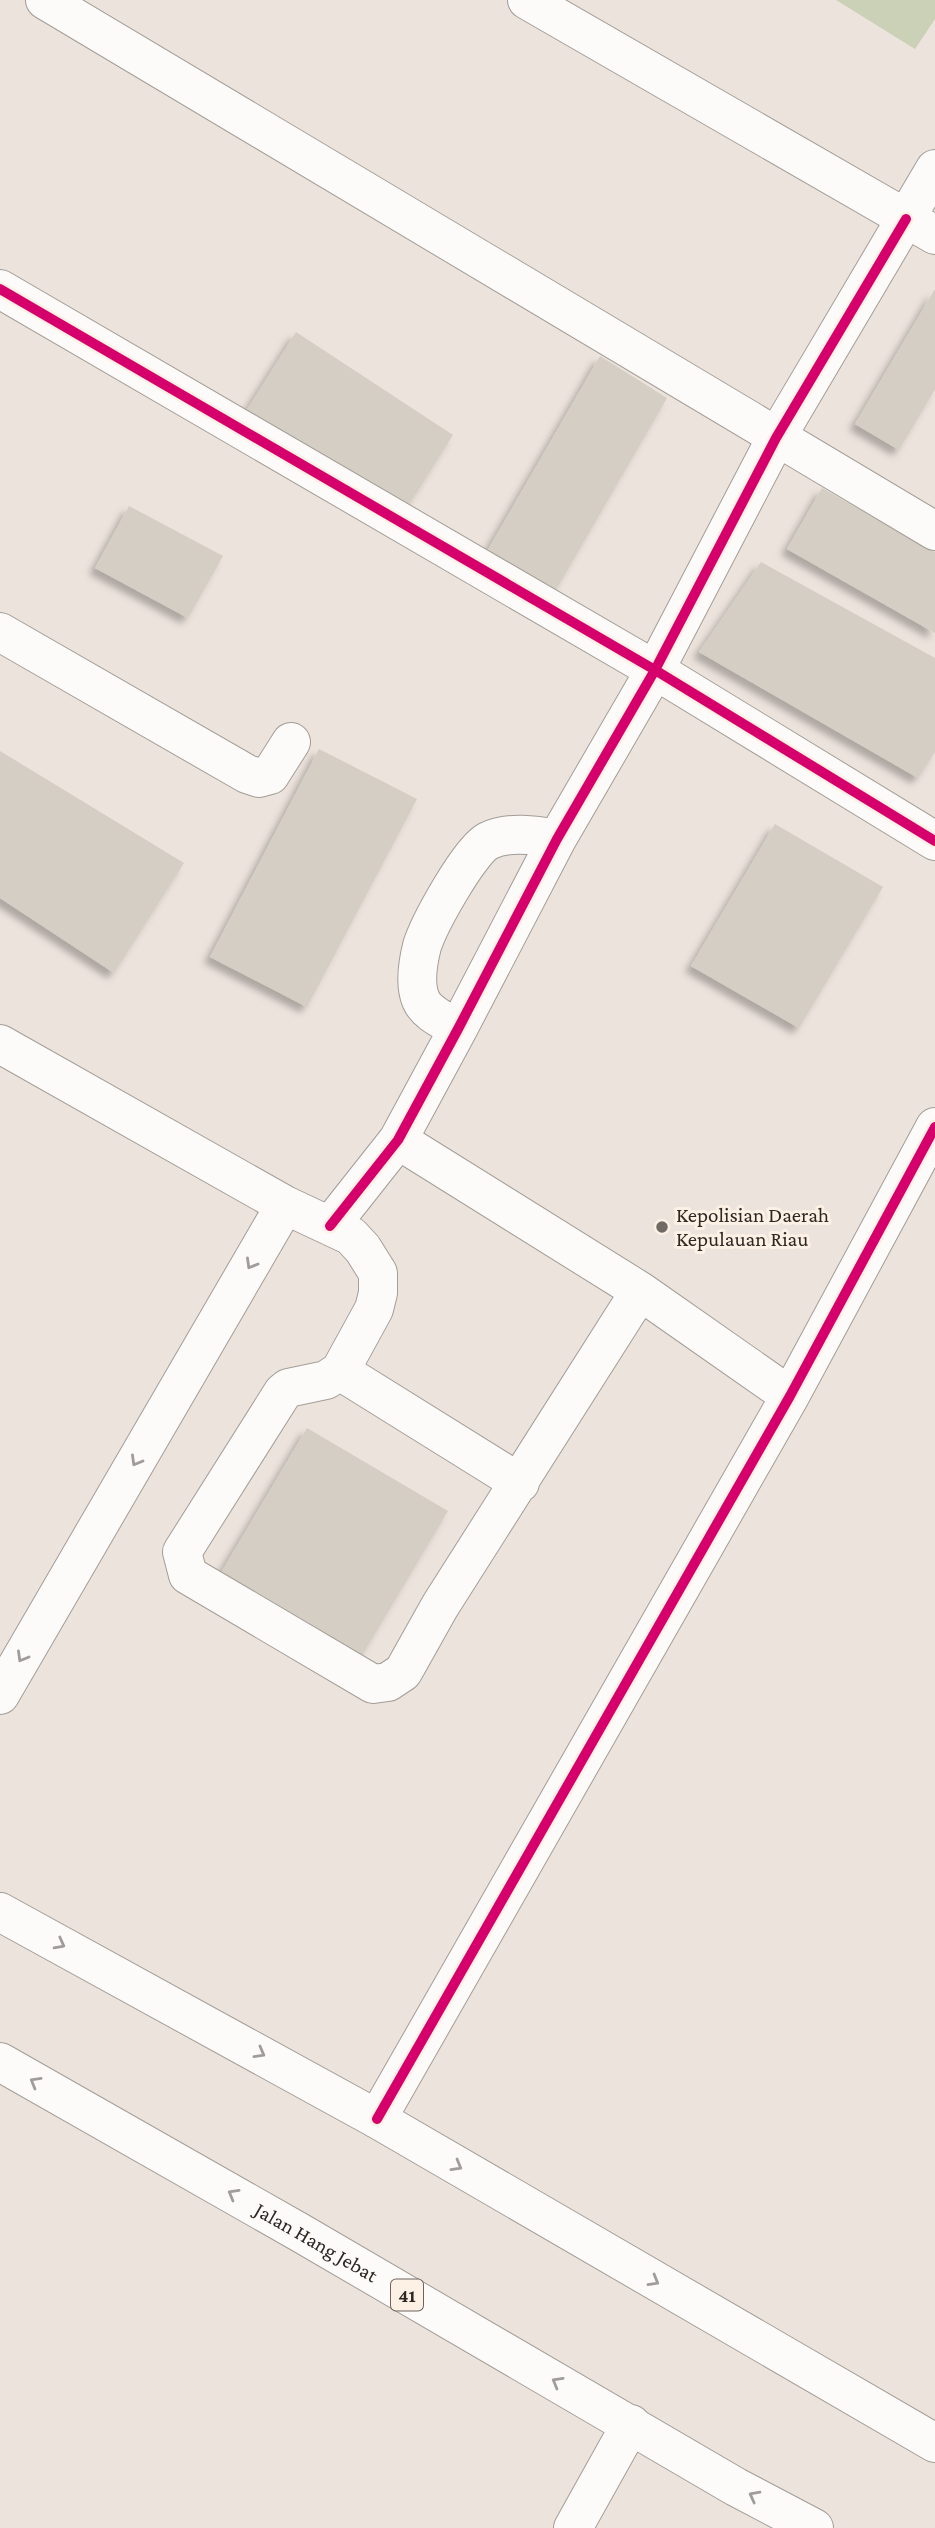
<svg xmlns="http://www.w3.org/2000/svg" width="935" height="2528" font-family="'Crimson Pro',serif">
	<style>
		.water { fill: #cad1b6 }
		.building { fill: #d4cec4; filter: url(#shadow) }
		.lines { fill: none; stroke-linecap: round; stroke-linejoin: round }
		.minor-casing { stroke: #a39d97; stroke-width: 40 }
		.highway-casing { stroke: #a39d97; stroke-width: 40 }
		.minor { stroke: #fcfbfa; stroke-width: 38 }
		.highway { stroke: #fcfbfa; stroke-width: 38 }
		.cycleway-casing { stroke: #fdf0e5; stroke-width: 15 }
		.cycleway { stroke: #d6006c; stroke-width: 10 }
		.oneway { stroke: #9f9c99 }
		.poi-dot { fill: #706964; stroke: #fdf0e5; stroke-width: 2.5 }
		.labels { text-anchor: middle; stroke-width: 6; stroke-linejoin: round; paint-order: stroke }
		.shield { fill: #fdf0e5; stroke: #6c645d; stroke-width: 2 }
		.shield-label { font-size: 19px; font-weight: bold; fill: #2e2823 }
		.poi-label { font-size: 21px; fill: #2e2823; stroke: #fdf0e5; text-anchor: start }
		.street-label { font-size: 21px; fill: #2e2823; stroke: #fdf0e5 }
	</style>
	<defs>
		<filter id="shadow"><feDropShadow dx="-6" dy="6" stdDeviation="3.5" flood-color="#0004"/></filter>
	</defs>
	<rect width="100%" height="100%" fill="#ece3dc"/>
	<!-- water -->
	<path class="water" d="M 836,0 L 935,0 L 935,19 L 915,49 Z"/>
	<!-- building -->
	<path class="building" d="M 935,289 L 935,389 L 899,450 L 855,424 Z
		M 296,332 L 453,435 L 407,508 L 245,413 Z
		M 600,356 L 667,398 L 549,602 L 482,560 Z
		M 822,488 L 935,552 L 935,633 L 787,549 Z
		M 129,506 L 223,556 L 188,618 L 95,568 Z
		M 761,562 L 935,658 L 935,752 L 918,778 L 699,652 Z
		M 319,749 L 417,799 L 307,1007 L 210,957 Z
		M 0,751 L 184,863 L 114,973 L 0,898 Z
		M 775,824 L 883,887 L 799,1028 L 691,966 Z
		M 307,1428 L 448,1511 L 360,1659 L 219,1576 Z"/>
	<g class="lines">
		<defs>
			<path id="minor" d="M 45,0 L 935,531
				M 527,0 L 935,235
				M 0,289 L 655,670 L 935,841
				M 0,632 L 247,774 L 259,778 L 270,775 L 291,742
				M 458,1029 C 446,1021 427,1014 421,1000 C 414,984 418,962 422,946 C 429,924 469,851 488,841 C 508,831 536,835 557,839
				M 0,1044 L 285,1205 L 351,1236 L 363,1249 L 378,1273 L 378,1293 L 374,1309 L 340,1371 L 326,1380 L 288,1388 L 283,1392 L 182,1552 L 188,1575 L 373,1684 L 388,1682 L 403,1672 L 440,1606 L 640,1291
				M 398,1140 L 640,1291 L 790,1396
				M 330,1226 L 398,1140 L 458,1029 L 557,839 L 655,670 L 776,438 L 935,169
				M 340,1371 L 520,1483
				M 0,1695 L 285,1205
				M 377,2119 L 790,1396 L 935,1127
				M 573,2528 L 631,2424"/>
			<g id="highway">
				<path d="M 0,1912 L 377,2119 L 935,2443"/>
				<path id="s1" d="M 0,2062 L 299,2232 L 736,2487 L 814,2528"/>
			</g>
		</defs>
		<!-- minor casing -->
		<use href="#minor" class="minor-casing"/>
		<!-- highway casing -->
		<use href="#highway" class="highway-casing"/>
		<!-- minor -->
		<use href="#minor" class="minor"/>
		<!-- highway -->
		<use href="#highway" class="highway"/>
		<defs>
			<path id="cycleway" d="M 0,289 L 655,670 L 935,841
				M 330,1226 L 398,1140 L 458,1029 L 557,839 L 655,670 L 776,438 L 906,219
				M 377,2119 L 790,1396 L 935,1127"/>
		</defs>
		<!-- cycleway casing -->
		<use href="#cycleway" class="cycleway-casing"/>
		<!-- cycleway -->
		<use href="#cycleway" class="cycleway"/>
	</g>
	<!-- one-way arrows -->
	<defs><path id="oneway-chevron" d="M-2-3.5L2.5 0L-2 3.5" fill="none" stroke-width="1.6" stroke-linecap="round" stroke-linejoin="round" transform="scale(1.75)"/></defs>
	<g class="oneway">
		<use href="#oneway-chevron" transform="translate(251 1264) rotate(120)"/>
		<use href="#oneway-chevron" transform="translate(136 1461) rotate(120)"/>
		<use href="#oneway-chevron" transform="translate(22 1657) rotate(120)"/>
		<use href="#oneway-chevron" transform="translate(60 1944) rotate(28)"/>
		<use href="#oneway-chevron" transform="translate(260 2053) rotate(29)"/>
		<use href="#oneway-chevron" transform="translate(35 2082) rotate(-150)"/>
		<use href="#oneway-chevron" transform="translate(457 2166) rotate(30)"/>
		<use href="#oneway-chevron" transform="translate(233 2194) rotate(-150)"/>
		<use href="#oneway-chevron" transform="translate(654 2281) rotate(30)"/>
		<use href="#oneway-chevron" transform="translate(557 2382) rotate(-150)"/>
		<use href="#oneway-chevron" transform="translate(754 2496) rotate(-152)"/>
	</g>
	<!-- markers -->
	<circle class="poi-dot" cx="662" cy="1227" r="7"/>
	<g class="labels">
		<!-- shield labels -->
		<rect class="shield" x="391" y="2279.5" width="32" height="31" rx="5"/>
		<g class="shield-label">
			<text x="407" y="2302">41</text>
		</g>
		<!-- poi labels -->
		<g class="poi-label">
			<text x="676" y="1222">Kepolisian Daerah<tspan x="676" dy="24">Kepulauan Riau</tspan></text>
		</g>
		<!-- street labels -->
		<g class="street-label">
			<text dy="7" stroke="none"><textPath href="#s1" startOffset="364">Jalan Hang Jebat</textPath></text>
		</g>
	</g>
</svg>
